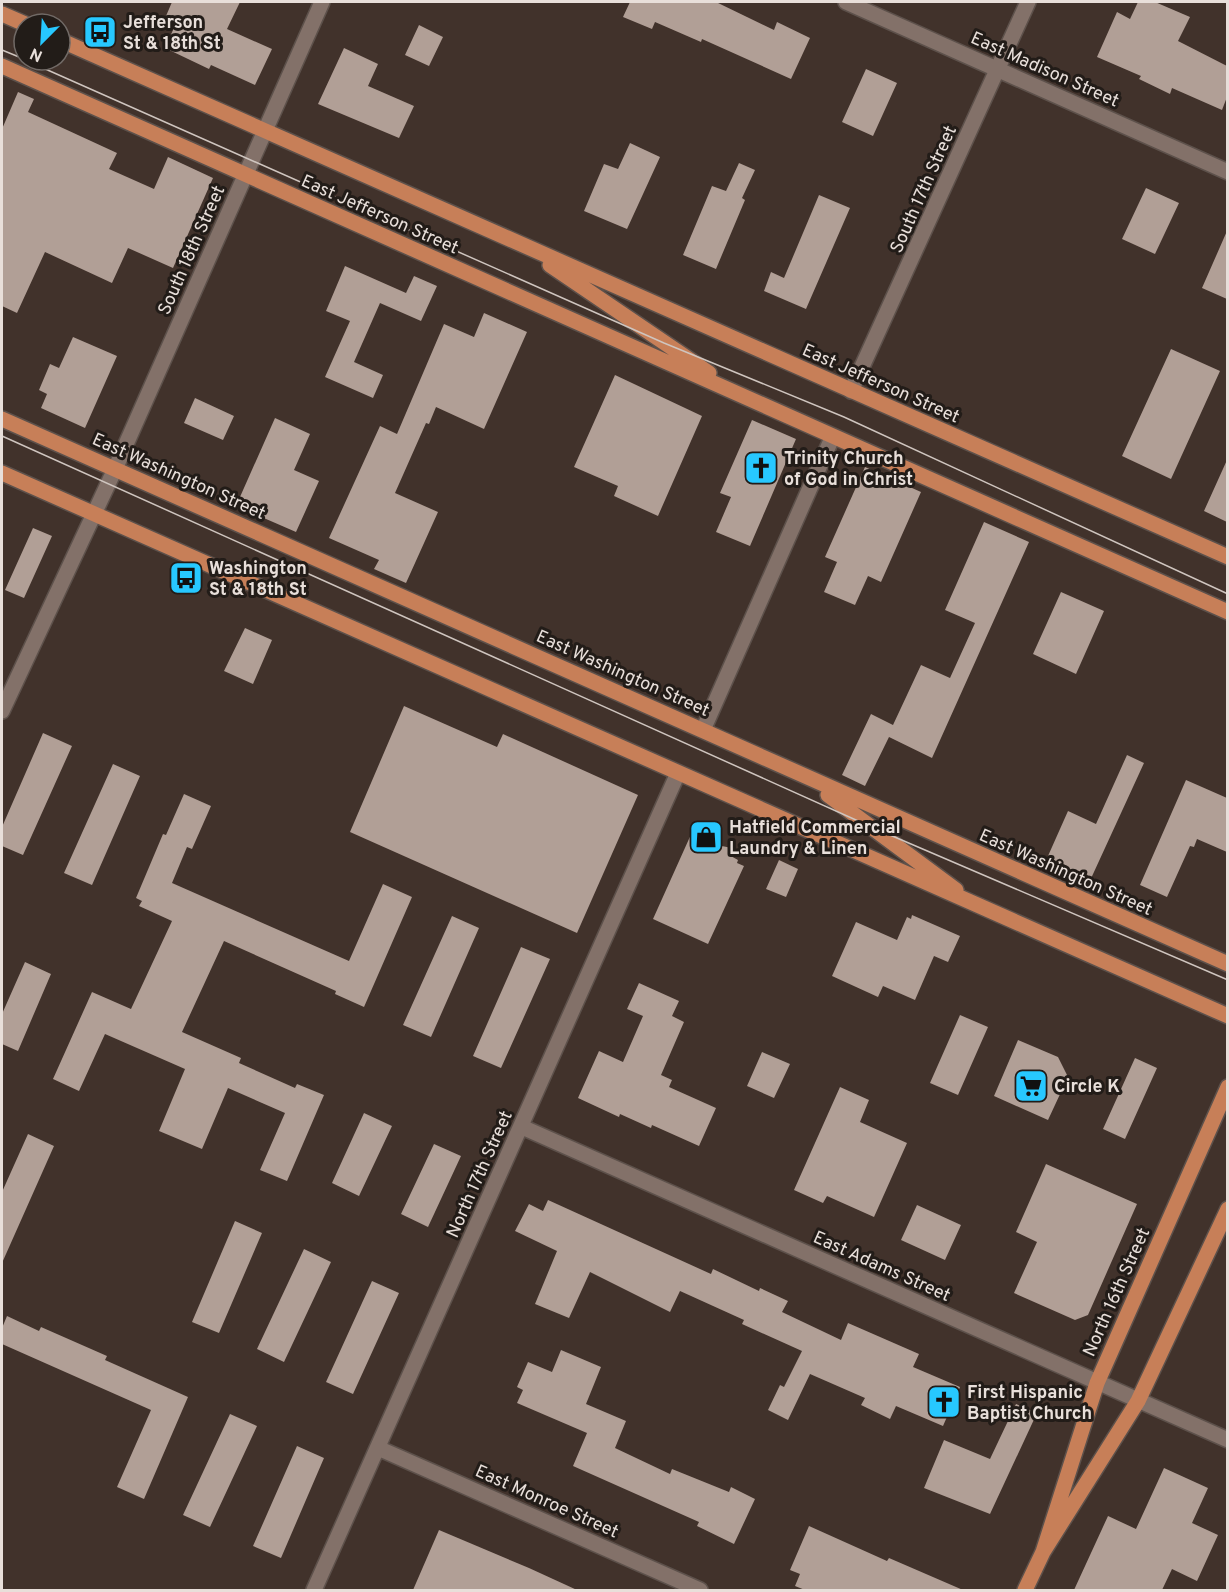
<svg xmlns="http://www.w3.org/2000/svg" width="1229" height="1592" font-family="Overpass,sans-serif">
	<style>
		.building { fill: #b19f96 }
		.lines { fill: none; stroke-linecap: round; stroke-linejoin: round }
		.minor-casing { stroke: #5d514b; stroke-width: 18 }
		.major-casing { stroke: #5d514b; stroke-width: 18 }
		.minor { stroke: #837169; stroke-width: 15 }
		.major { stroke: #c77f58; stroke-width: 15 }
		.tram { stroke: #cfc5bf; stroke-width: 1.5 }
		.labels { text-anchor: middle; stroke-width: 6; stroke-linejoin: round; paint-order: stroke }
		.poi-label { font-size: 18px; font-weight: bold; fill: #e8dfda; stroke: #221c18; text-anchor: start }
		.street-label { font-size: 18px; fill: #e8dfda; stroke: #221c18 }
	</style>
	<rect width="100%" height="100%" fill="#41322b"/>
	<!-- building -->
	<path class="building" d="M 172,2 L 240,2 L 227,29 L 272,49 L 255,85 L 211,65 L 209,69 L 165,48 L 177,21 L 166,16 Z
		M 630,2 L 716,2 L 774,30 L 777,22 L 810,38 L 791,79 L 702,39 L 701,42 L 655,22 L 652,29 L 623,17 Z
		M 1138,2 L 1155,2 L 1190,17 L 1178,41 L 1227,66 L 1227,97 L 1222,110 L 1172,88 L 1170,94 L 1139,79 L 1141,76 L 1097,57 L 1117,12 L 1130,19 Z
		M 419,25 L 443,37 L 429,66 L 405,55 Z
		M 344,48 L 378,64 L 368,86 L 414,106 L 399,138 L 318,104 Z
		M 866,69 L 897,83 L 873,136 L 842,122 Z
		M 18,92 L 34,99 L 28,112 L 117,153 L 109,169 L 154,189 L 168,157 L 213,178 L 173,268 L 128,248 L 112,283 L 45,252 L 17,313 L 2,306 L 2,129 Z
		M 630,143 L 660,157 L 627,229 L 584,211 L 604,164 L 618,169 Z
		M 739,163 L 755,170 L 742,198 L 745,200 L 716,269 L 683,255 L 712,186 L 726,191 Z
		M 1146,188 L 1179,203 L 1155,254 L 1122,239 Z
		M 819,195 L 850,208 L 806,309 L 764,291 L 771,272 L 784,278 Z
		M 1227,231 L 1227,299 L 1202,288 Z
		M 345,266 L 406,293 L 414,276 L 437,286 L 421,321 L 380,303 L 354,362 L 383,375 L 373,398 L 325,377 L 350,321 L 326,311 Z
		M 484,313 L 527,332 L 484,429 L 436,407 L 429,424 L 426,423 L 395,493 L 438,512 L 406,583 L 374,569 L 379,560 L 329,538 L 380,426 L 397,434 L 444,324 L 474,337 Z
		M 73,337 L 117,356 L 85,428 L 41,408 L 47,394 L 39,390 L 50,364 L 59,368 Z
		M 1171,349 L 1220,371 L 1171,479 L 1122,456 Z
		M 615,375 L 702,416 L 658,516 L 614,496 L 618,486 L 574,467 Z
		M 195,398 L 234,416 L 223,440 L 184,423 Z
		M 275,418 L 310,434 L 294,470 L 319,481 L 296,532 L 236,506 Z
		M 752,420 L 796,439 L 750,546 L 716,532 L 731,497 L 720,493 Z
		M 1227,460 L 1227,522 L 1204,511 Z
		M 865,467 L 921,492 L 881,582 L 868,576 L 855,605 L 824,592 L 837,562 L 825,557 Z
		M 984,522 L 1029,542 L 932,758 L 889,737 L 865,786 L 842,775 L 871,714 L 893,725 L 921,665 L 950,678 L 975,623 L 945,610 Z
		M 33,528 L 52,536 L 24,598 L 5,590 Z
		M 1061,592 L 1104,611 L 1076,674 L 1033,654 Z
		M 245,628 L 272,640 L 253,684 L 224,671 Z
		M 404,706 L 497,747 L 503,734 L 638,795 L 577,933 L 350,832 Z
		M 43,733 L 72,746 L 23,855 L 2,846 L 2,827 Z
		M 1127,755 L 1144,763 L 1088,885 L 1044,865 L 1068,811 L 1096,824 Z
		M 113,764 L 140,776 L 92,885 L 64,873 Z
		M 1186,780 L 1227,798 L 1227,852 L 1197,839 L 1194,847 L 1190,846 L 1167,897 L 1140,885 Z
		M 184,794 L 211,806 L 192,849 L 187,847 L 172,883 L 349,961 L 383,884 L 412,897 L 364,1007 L 335,994 L 336,991 L 224,941 L 182,1032 L 241,1058 L 239,1063 L 295,1088 L 297,1084 L 324,1095 L 287,1181 L 260,1170 L 285,1113 L 228,1088 L 202,1149 L 159,1131 L 185,1069 L 105,1034 L 79,1091 L 53,1079 L 92,992 L 131,1009 L 172,921 L 139,906 L 142,901 L 136,898 L 163,834 L 166,835 Z
		M 693,830 L 701,842 L 732,848 L 729,855 L 738,860 L 737,863 L 744,866 L 708,944 L 653,919 Z
		M 779,860 L 798,869 L 786,897 L 766,889 Z
		M 912,915 L 960,936 L 948,962 L 934,956 L 915,1000 L 883,986 L 878,997 L 832,976 L 856,922 L 897,940 L 907,917 L 911,919 Z
		M 452,916 L 479,928 L 431,1037 L 403,1025 Z
		M 521,947 L 550,959 L 501,1068 L 473,1056 Z
		M 25,962 L 51,974 L 18,1051 L 2,1044 L 2,1014 Z
		M 639,983 L 679,1001 L 672,1016 L 684,1022 L 661,1075 L 672,1080 L 669,1087 L 716,1108 L 699,1146 L 652,1125 L 651,1128 L 620,1114 L 619,1117 L 578,1098 L 599,1051 L 623,1062 L 643,1016 L 627,1009 Z
		M 960,1015 L 988,1027 L 958,1095 L 930,1083 Z
		M 1018,1040 L 1058,1057 L 1068,1077 L 1048,1120 L 994,1096 Z
		M 762,1052 L 790,1064 L 774,1098 L 747,1086 Z
		M 1135,1058 L 1157,1068 L 1125,1139 L 1103,1129 Z
		M 840,1087 L 869,1100 L 860,1122 L 907,1143 L 874,1217 L 827,1196 L 823,1203 L 794,1190 Z
		M 364,1113 L 392,1126 L 359,1196 L 332,1183 Z
		M 28,1134 L 54,1146 L 2,1263 L 2,1192 Z
		M 434,1144 L 461,1156 L 428,1227 L 401,1214 Z
		M 1046,1164 L 1137,1204 L 1088,1315 L 1075,1320 L 1014,1293 L 1037,1242 L 1016,1232 Z
		M 548,1200 L 711,1274 L 713,1269 L 759,1291 L 760,1288 L 788,1301 L 782,1312 L 841,1340 L 848,1323 L 919,1354 L 913,1367 L 960,1387 L 943,1426 L 896,1406 L 890,1419 L 861,1405 L 865,1398 L 810,1374 L 788,1420 L 768,1410 L 780,1385 L 784,1387 L 802,1351 L 742,1324 L 744,1320 L 680,1291 L 670,1312 L 590,1272 L 569,1318 L 535,1304 L 557,1251 L 515,1231 L 529,1204 L 543,1211 Z
		M 917,1205 L 961,1225 L 945,1260 L 901,1240 Z
		M 235,1221 L 262,1233 L 219,1333 L 192,1322 Z
		M 304,1249 L 331,1262 L 284,1362 L 257,1349 Z
		M 372,1281 L 399,1293 L 353,1394 L 326,1382 Z
		M 7,1316 L 39,1331 L 41,1327 L 107,1356 L 105,1360 L 188,1397 L 144,1499 L 117,1487 L 151,1410 L 2,1344 L 2,1328 Z
		M 561,1350 L 601,1367 L 586,1404 L 626,1421 L 615,1448 L 670,1474 L 672,1469 L 729,1492 L 731,1487 L 755,1499 L 734,1544 L 697,1526 L 699,1522 L 573,1466 L 587,1433 L 517,1403 L 523,1390 L 517,1387 L 528,1362 L 552,1372 Z
		M 1016,1404 L 1037,1413 L 990,1514 L 924,1488 L 944,1440 L 990,1459 Z
		M 230,1414 L 257,1426 L 210,1527 L 183,1515 Z
		M 297,1446 L 324,1458 L 281,1558 L 253,1546 Z
		M 1164,1468 L 1208,1488 L 1192,1523 L 1218,1535 L 1197,1581 L 1172,1569 L 1162,1590 L 1074,1590 L 1108,1516 L 1136,1529 Z
		M 809,1526 L 887,1561 L 889,1558 L 963,1590 L 805,1590 L 795,1586 L 800,1574 L 790,1570 Z
		M 439,1530 L 529,1568 L 577,1590 L 413,1590 Z"/>
	<g class="lines">
		<defs>
			<path id="minor" d="M 846,2 L 1228,172
				M 851,391 L 1028,2
				M 2,711 L 115,469 L 322,2
				M 703,730 L 832,438
				M 522,1127 L 1228,1440
				M 378,1448 L 700,1590
				M 314,1590 L 678,773"/>
			<path id="major" d="M 2,14 L 25,24
				M 60,40 L 1228,557
				M 2,66 L 1228,612
				M 550,265 L 709,373
				M 2,419 L 1228,964
				M 2,473 L 1228,1016
				M 828,795 L 956,890
				M 1043,1552 L 1097,1383 L 1228,1087
				M 1025,1590 L 1043,1552 L 1138,1401 L 1228,1209"/>
		</defs>
		<!-- minor casing -->
		<use href="#minor" class="minor-casing"/>
		<!-- major casing -->
		<use href="#major" class="major-casing"/>
		<!-- minor -->
		<use href="#minor" class="minor"/>
		<!-- major -->
		<use href="#major" class="major"/>
		<!-- tram -->
		<path class="tram" d="M 2,50 L 24,59
			M 25,60 L 664,343 L 844,417 L 1228,594
			M 2,436 L 876,829 L 1228,980"/>
	</g>
	<!-- icons -->
	<defs>
		<symbol id="bus-square" viewBox="-11 -11 22 22"><rect x="-9" y="-9" width="18" height="18" rx="4" fill="#27c8ff" stroke="#221c18"/><path d="M-5-6H5V4H4V6H2V4H-2V6H-4V4H-5ZM-3.5-4V0h7V-4ZM-3.5 1.2v1.5H-2V1.2ZM2 1.2v1.5H3.5V1.2Z" fill="#111"/></symbol>
		<symbol id="church-square" viewBox="-11 -11 22 22"><rect x="-9" y="-9" width="18" height="18" rx="4" fill="#27c8ff" stroke="#221c18"/><path d="M-1.2-6h2.4v3.5h3.3v2.4h-3.3V6h-2.4V-.1h-3.3v-2.4h3.3Z" fill="#111"/></symbol>
		<symbol id="shop-square" viewBox="-11 -11 22 22"><rect x="-9" y="-9" width="18" height="18" rx="4" fill="#27c8ff" stroke="#221c18"/><path d="M-5-2.5h2.3a2.7 3.5 0 0 1 5.4 0H5L5.5 6h-11ZM-1.5-2.5h3a1.5 2.3 0 0 0-3 0Z" fill="#111"/></symbol>
		<symbol id="supermarket-square" viewBox="-11 -11 22 22"><rect x="-9" y="-9" width="18" height="18" rx="4" fill="#27c8ff" stroke="#221c18"/><path d="M-6-5.5h2.5l.6 2H6L4.5 2H-2.5L-4.4-4H-6ZM-1.5 3.2a1.3 1.3 0 1 0 .1 0ZM3 3.2a1.3 1.3 0 1 0 .1 0Z" fill="#111"/></symbol>
	</defs>
	<g fill-rule="evenodd">
		<use href="#bus-square" x="81" y="13" width="38" height="38"/>
		<use href="#church-square" x="742" y="449" width="38" height="38"/>
		<use href="#bus-square" x="167" y="559" width="38" height="38"/>
		<use href="#shop-square" x="687" y="818" width="38" height="38"/>
		<use href="#supermarket-square" x="1012" y="1067" width="38" height="38"/>
		<use href="#church-square" x="925" y="1383" width="38" height="38"/>
	</g>
	<g class="labels">
		<!-- poi labels -->
		<g class="poi-label">
			<text x="123" y="28">Jefferson<tspan x="123" dy="21">St &amp; 18th St</tspan></text>
			<text x="784" y="464">Trinity Church<tspan x="784" dy="21">of God in Christ</tspan></text>
			<text x="209" y="574">Washington<tspan x="209" dy="21">St &amp; 18th St</tspan></text>
			<text x="729" y="833">Hatfield Commercial<tspan x="729" dy="21">Laundry &amp; Linen</tspan></text>
			<text x="1054" y="1092">Circle K</text>
			<text x="967" y="1398">First Hispanic<tspan x="967" dy="21">Baptist Church</tspan></text>
		</g>
		<!-- street labels -->
		<g class="street-label">
			<text transform="translate(1045 69) rotate(24)" y="6">East Madison Street</text>
			<text transform="translate(923 189) rotate(-66)" y="6">South 17th Street</text>
			<text transform="translate(380 214) rotate(24)" y="6">East Jefferson Street</text>
			<text transform="translate(191 250) rotate(-66)" y="6">South 18th Street</text>
			<text transform="translate(881 383) rotate(24)" y="6">East Jefferson Street</text>
			<text transform="translate(179 476) rotate(24)" y="6">East Washington Street</text>
			<text transform="translate(623 673) rotate(24)" y="6">East Washington Street</text>
			<text transform="translate(1066 872) rotate(24)" y="6">East Washington Street</text>
			<text transform="translate(479 1174) rotate(-66)" y="6">North 17th Street</text>
			<text transform="translate(882 1266) rotate(24)" y="6">East Adams Street</text>
			<text transform="translate(1116 1292) rotate(-66)" y="6">North 16th Street</text>
			<text transform="translate(547 1501) rotate(24)" y="6">East Monroe Street</text>
		</g>
	</g>
	<!-- border -->
	<rect width="1229" height="1592" fill="none" stroke="#e8dfda" stroke-width="6"/>
	<!-- north arrow -->
	<g transform="translate(42 42) rotate(204)"><circle r="28" fill="#221c18" stroke="#716a66" stroke-width="1.5"/>
	<path d="M0-4.5L10 22L0 15L-10 22Z" fill="#27c8ff"/>
	<text y="-9" font-size="16" font-weight="bold" text-anchor="middle" fill="#e8dfda">N</text>
	</g>
</svg>
